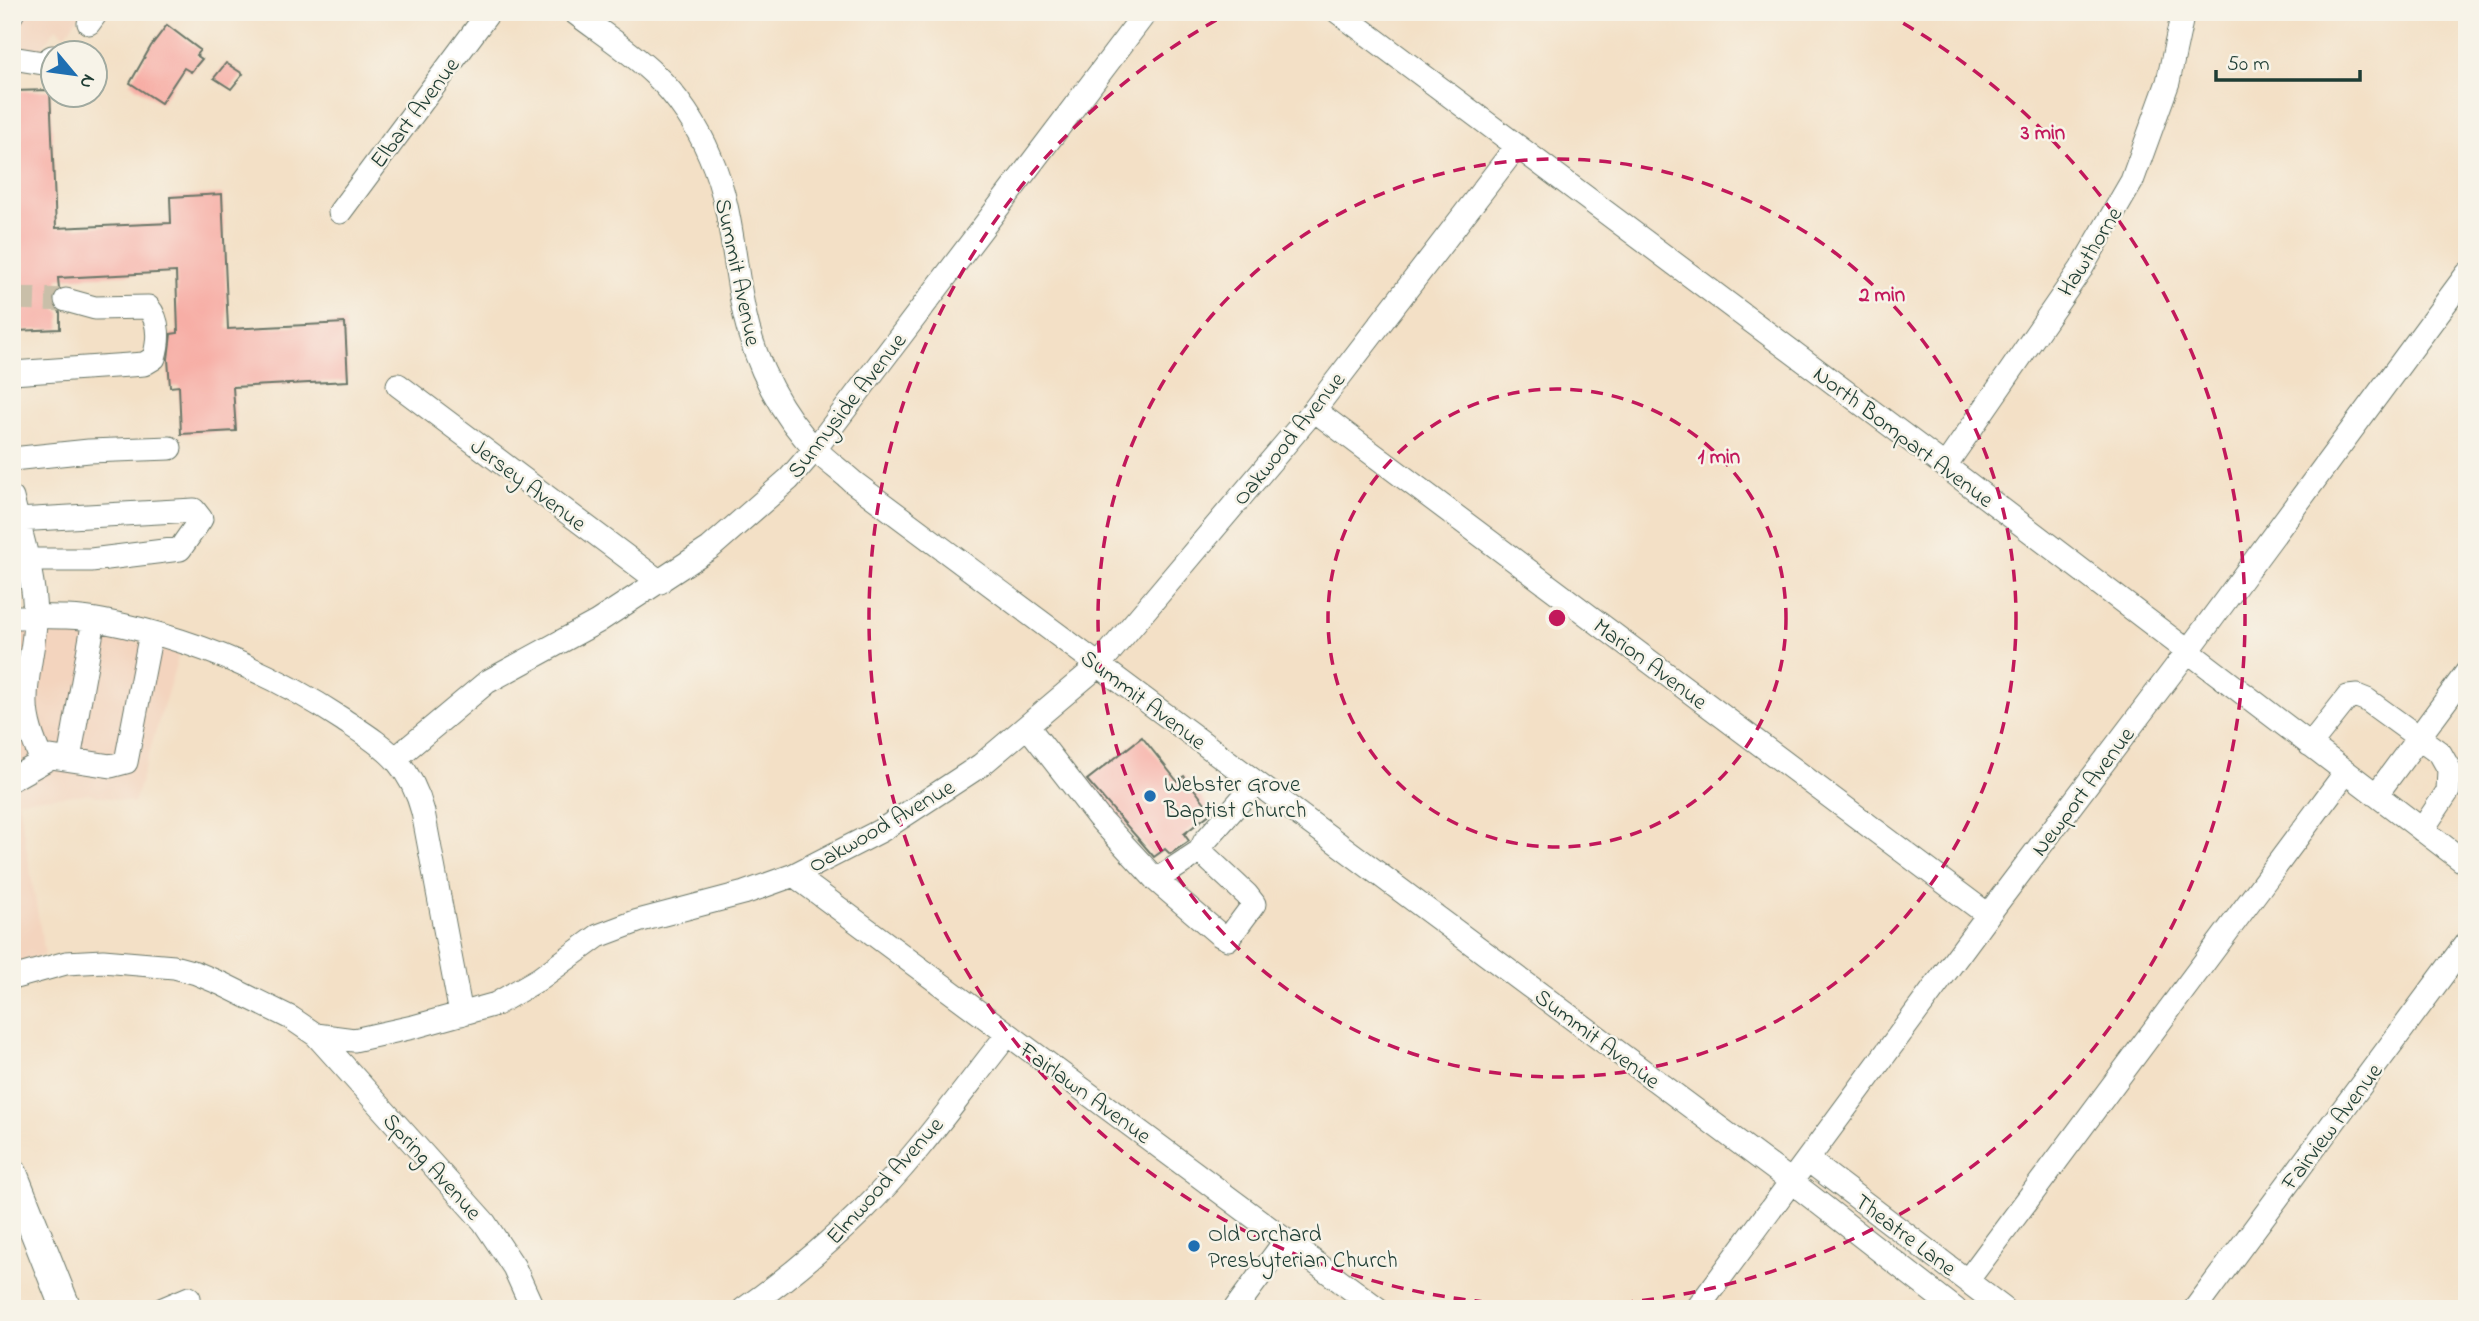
<svg xmlns="http://www.w3.org/2000/svg" width="2479" height="1321" font-family="'Indie Flower',sans-serif">
	<style>
		.built { fill: #f3d4be }
		.building { fill: #f7aea6 }
		.lines { fill: none; stroke-linecap: round; stroke-linejoin: round }
		.minor-tunnel { stroke: #c9bfa9; stroke-width: 23; stroke-dasharray: 23 11; stroke-linecap: butt }
		.minor-casing { stroke: #697667; stroke-width: 25 }
		.major-casing { stroke: #697667; stroke-width: 32 }
		.minor { stroke: #fff; stroke-width: 23 }
		.major { stroke: #fff; stroke-width: 30 }
		.ring { fill: none; stroke: #c2185b; stroke-width: 3.5; stroke-dasharray: 12 9 }
		.poi-dot { fill: #1f6fb2; stroke: #f7f3e8; stroke-width: 2.5 }
		.labels { text-anchor: middle; stroke-width: 5; stroke-linejoin: round; paint-order: stroke }
		.street-label { font-size: 23px; fill: #1f3d34; stroke: #f7f3e8 }
		.poi-label { font-size: 23px; fill: #1f3d34; stroke: #f7f3e8; text-anchor: start }
		.centre { fill: #c2185b; stroke: #f7f3e8; stroke-width: 3.5 }
		.ring-label { font-size: 21px; text-anchor: middle; font-weight: bold; fill: #c2185b; stroke: #f7f3e8; stroke-width: 5; stroke-linejoin: round; paint-order: stroke }
	</style>
	<rect width="100%" height="100%" fill="#f7f3e8"/>
	<filter id="ink" filterUnits="userSpaceOnUse"><feTurbulence type="fractalNoise" baseFrequency=".0143" numOctaves="2"/><feDisplacementMap in="SourceGraphic" scale="14" xChannelSelector="R" yChannelSelector="G"/><feConvolveMatrix kernelMatrix="1 2 1 2 8 2 1 2 1" color-interpolation-filters="sRGB"/></filter>
	<filter id="wash" filterUnits="userSpaceOnUse"><feTurbulence type="fractalNoise" baseFrequency=".00686" numOctaves="4" result="noise"/><feDisplacementMap in="SourceGraphic" scale="28" xChannelSelector="R" yChannelSelector="G"/><feGaussianBlur stdDeviation="1.57" result="paint"/><feColorMatrix in="noise" values="0 0 0 0 0 0 0 0 0 0 0 0 0 0 0 0 0 1.4 0 .05"/><feComposite in="paint" operator="in"/></filter>
	<g filter="url(#wash)">
		<rect width="100%" height="100%" fill="#f3e0c6"/>
		<!-- built -->
		<path class="built" d="M 12,12 L 82,12 L 65,35 L 56,28 L 39,52 L 12,43 Z
			M 12,629 L 74,631 L 134,641 L 179,654 L 134,803 L 89,794 L 18,800 L 45,955 L 12,966 Z"/>
		<g id="blocks">
			<!-- building -->
			<path class="building" d="M 167,25 L 200,50 L 196,55 L 202,59 L 191,72 L 184,68 L 161,103 L 130,83 L 151,46 Z
				M 226,63 L 243,74 L 231,89 L 214,78 Z
				M 50,90 L 56,228 L 171,223 L 170,197 L 222,194 L 228,329 L 345,323 L 348,381 L 233,387 L 236,431 L 181,434 L 179,386 L 170,387 L 168,359 L 171,334 L 178,333 L 176,272 L 58,278 L 59,289 L 53,296 L 52,303 L 60,312 L 60,329 L 16,331 L 12,277 L 12,91 Z
				M 1142,737 L 1177,781 L 1184,776 L 1212,812 L 1184,834 L 1189,841 L 1170,854 L 1165,849 L 1154,857 L 1087,780 Z"/>
		</g>
	</g>
	<g filter="url(#ink)">
		<use href="#blocks" fill-opacity="0" stroke="#697667" stroke-width="2"/>
		<g class="lines">
			<!-- minor-tunnel -->
			<path class="minor-tunnel" d="M 12,298 L 66,300"/>
			<defs>
				<path id="minor" d="M 574,12 C 600,32 630,51 654,74 C 677,95 698,127 710,156 C 733,208 733,263 745,316 C 756,365 781,415 817,451 C 828,462 841,471 853,482 L 1792,1182 L 1955,1309
					M 1338,12 L 1945,466 L 2467,864
					M 12,14 L 13,12
					M 89,23 L 97,12
					M 12,58 L 43,63 L 52,57
					M 340,212 L 489,12
					M 12,373 L 144,364 L 154,358 C 159,341 160,321 148,307 L 95,308 L 66,300
					M 398,385 L 660,582
					M 1314,410 L 1988,915
					M 12,459 L 89,451 L 170,448
					M 1945,466 L 2081,269 L 2132,181 L 2168,82 L 2183,12
					M 12,498 C 22,538 35,578 35,619 C 35,646 26,672 26,699 C 25,721 34,742 42,761
					M 17,520 L 194,510 L 201,519 L 180,549 L 91,560 L 27,560
					M 12,617 C 42,617 73,615 102,621 C 188,637 269,671 342,719 C 360,731 382,744 397,761 C 410,776 418,793 423,812 L 461,1014
					M 1028,727 L 1098,817 L 1156,880 L 1220,935 L 1228,939 L 1254,904 L 1247,895 L 1200,851
					M 2310,745 L 2348,697 L 2357,696 L 2367,700 L 2440,753 L 2449,769 L 2448,791 L 2422,830
					M 69,759 L 94,620
					M 395,759 L 487,682 L 597,622 L 710,548 L 789,479 L 815,449 L 1146,12
					M 12,779 L 51,757 L 111,766 L 126,762 L 151,633
					M 2376,795 L 2467,672
					M 794,875 L 1378,1309
					M 1156,880 L 1200,851 L 1205,841 L 1256,783
					M 12,978 L 66,963 L 103,961 L 174,967 L 196,973 L 222,984 L 291,1018 L 316,1035 L 354,1040 L 413,1027 L 496,1004 L 539,979 L 598,936 L 638,921 L 744,893 L 794,875 L 882,830 L 981,765 L 1098,666 L 1314,410 L 1516,147
					M 316,1035 L 484,1222 L 514,1267 L 533,1309
					M 1808,1160 L 2004,1309
					M 1967,1281 L 2346,772
					M 163,1309 L 189,1298
					M 744,1309 C 787,1279 827,1245 864,1209 C 917,1156 961,1093 1008,1034
					M 1235,1309 L 1286,1240
					M 1697,1309 L 1988,915 L 2188,651 L 2467,274
					M 2195,1309 L 2467,942"/>
				<path id="major" d="M 12,1173 L 66,1309"/>
			</defs>
			<!-- minor casing -->
			<use href="#minor" class="minor-casing"/>
			<!-- major casing -->
			<use href="#major" class="major-casing"/>
			<!-- minor -->
			<use href="#minor" class="minor"/>
			<!-- major -->
			<use href="#major" class="major"/>
		</g>
	</g>
	<!-- distance rings -->
	<g class="ring">
		<circle cx="1557" cy="618" r="229"/>
		<circle cx="1557" cy="618" r="459"/>
		<path d="M1885 13A688 688 0 1 1 1229 13"/>
	</g>
	<!-- markers -->
	<g class="poi-dot">
		<circle cx="1150" cy="796" r="7"/>
		<circle cx="1194" cy="1246" r="7"/>
	</g>
	<g class="labels">
		<!-- street labels -->
		<g class="street-label">
			<text transform="translate(414 112) rotate(-53)" y="8">Elbart Avenue</text>
			<text transform="translate(2089 251) rotate(-58)" y="8">Hawthorne</text>
			<text transform="translate(739 272) rotate(78)" y="8">Summit Avenue</text>
			<text transform="translate(846 405) rotate(-52)" y="8">Sunnyside Avenue</text>
			<text transform="translate(1904 436) rotate(37)" y="8">North Bompart Avenue</text>
			<text transform="translate(1288 438) rotate(-51)" y="8">Oakwood Avenue</text>
			<text transform="translate(529 484) rotate(37)" y="8">Jersey Avenue</text>
			<text transform="translate(1651 663) rotate(37)" y="8">Marion Avenue</text>
			<text transform="translate(1144 699) rotate(37)" y="8">Summit Avenue</text>
			<text transform="translate(2082 791) rotate(-53)" y="8">Newport Avenue</text>
			<text transform="translate(881 825) rotate(-30)" y="8">Oakwood Avenue</text>
			<text transform="translate(1598 1038) rotate(37)" y="8">Summit Avenue</text>
			<text transform="translate(1086 1092) rotate(36)" y="8">Fairlawn Avenue</text>
			<text transform="translate(2331 1126) rotate(-53)" y="8">Fairview Avenue</text>
			<text transform="translate(433 1166) rotate(48)" y="8">Spring Avenue</text>
			<text transform="translate(884 1180) rotate(-48)" y="8">Elmwood Avenue</text>
			<text transform="translate(1906 1234) rotate(37)" y="8">Theatre Lane</text>
		</g>
		<!-- poi labels -->
		<g class="poi-label">
			<text x="1164" y="791">Webster Grove<tspan x="1164" dy="26">Baptist Church</tspan></text>
			<text x="1208" y="1241">Old Orchard<tspan x="1208" dy="26">Presbyterian Church</tspan></text>
		</g>
	</g>
	<circle cx="1557" cy="618" r="10" class="centre"/>
	<g class="ring-label">
		<text x="2043" y="139">3 min</text>
		<text x="1882" y="301">2 min</text>
		<text x="1719" y="463">1 min</text>
	</g>
	<!-- margin -->
	<rect width="2479" height="1321" fill="none" stroke="#f7f3e8" stroke-width="42"/>
	<!-- north arrow -->
	<g transform="translate(74 74) rotate(119)"><circle r="33" fill="#f7f3e8" stroke="#a1aaa0" stroke-width="2"/>
	<path d="M0-5L12 26L0 18L-12 26Z" fill="#1f6fb2"/>
	<text y="-10" font-size="19" font-weight="bold" text-anchor="middle" fill="#1f3d34">N</text>
	</g>
	<!-- scale -->
	<path d="M2216 70v10h144v-10" fill="none" stroke="#1f3d34" stroke-width="3.5"/>
	<text x="2227" y="70" font-size="21" fill="#1f3d34" stroke="#f7f3e8" stroke-width="5" paint-order="stroke">50 m</text>
</svg>
